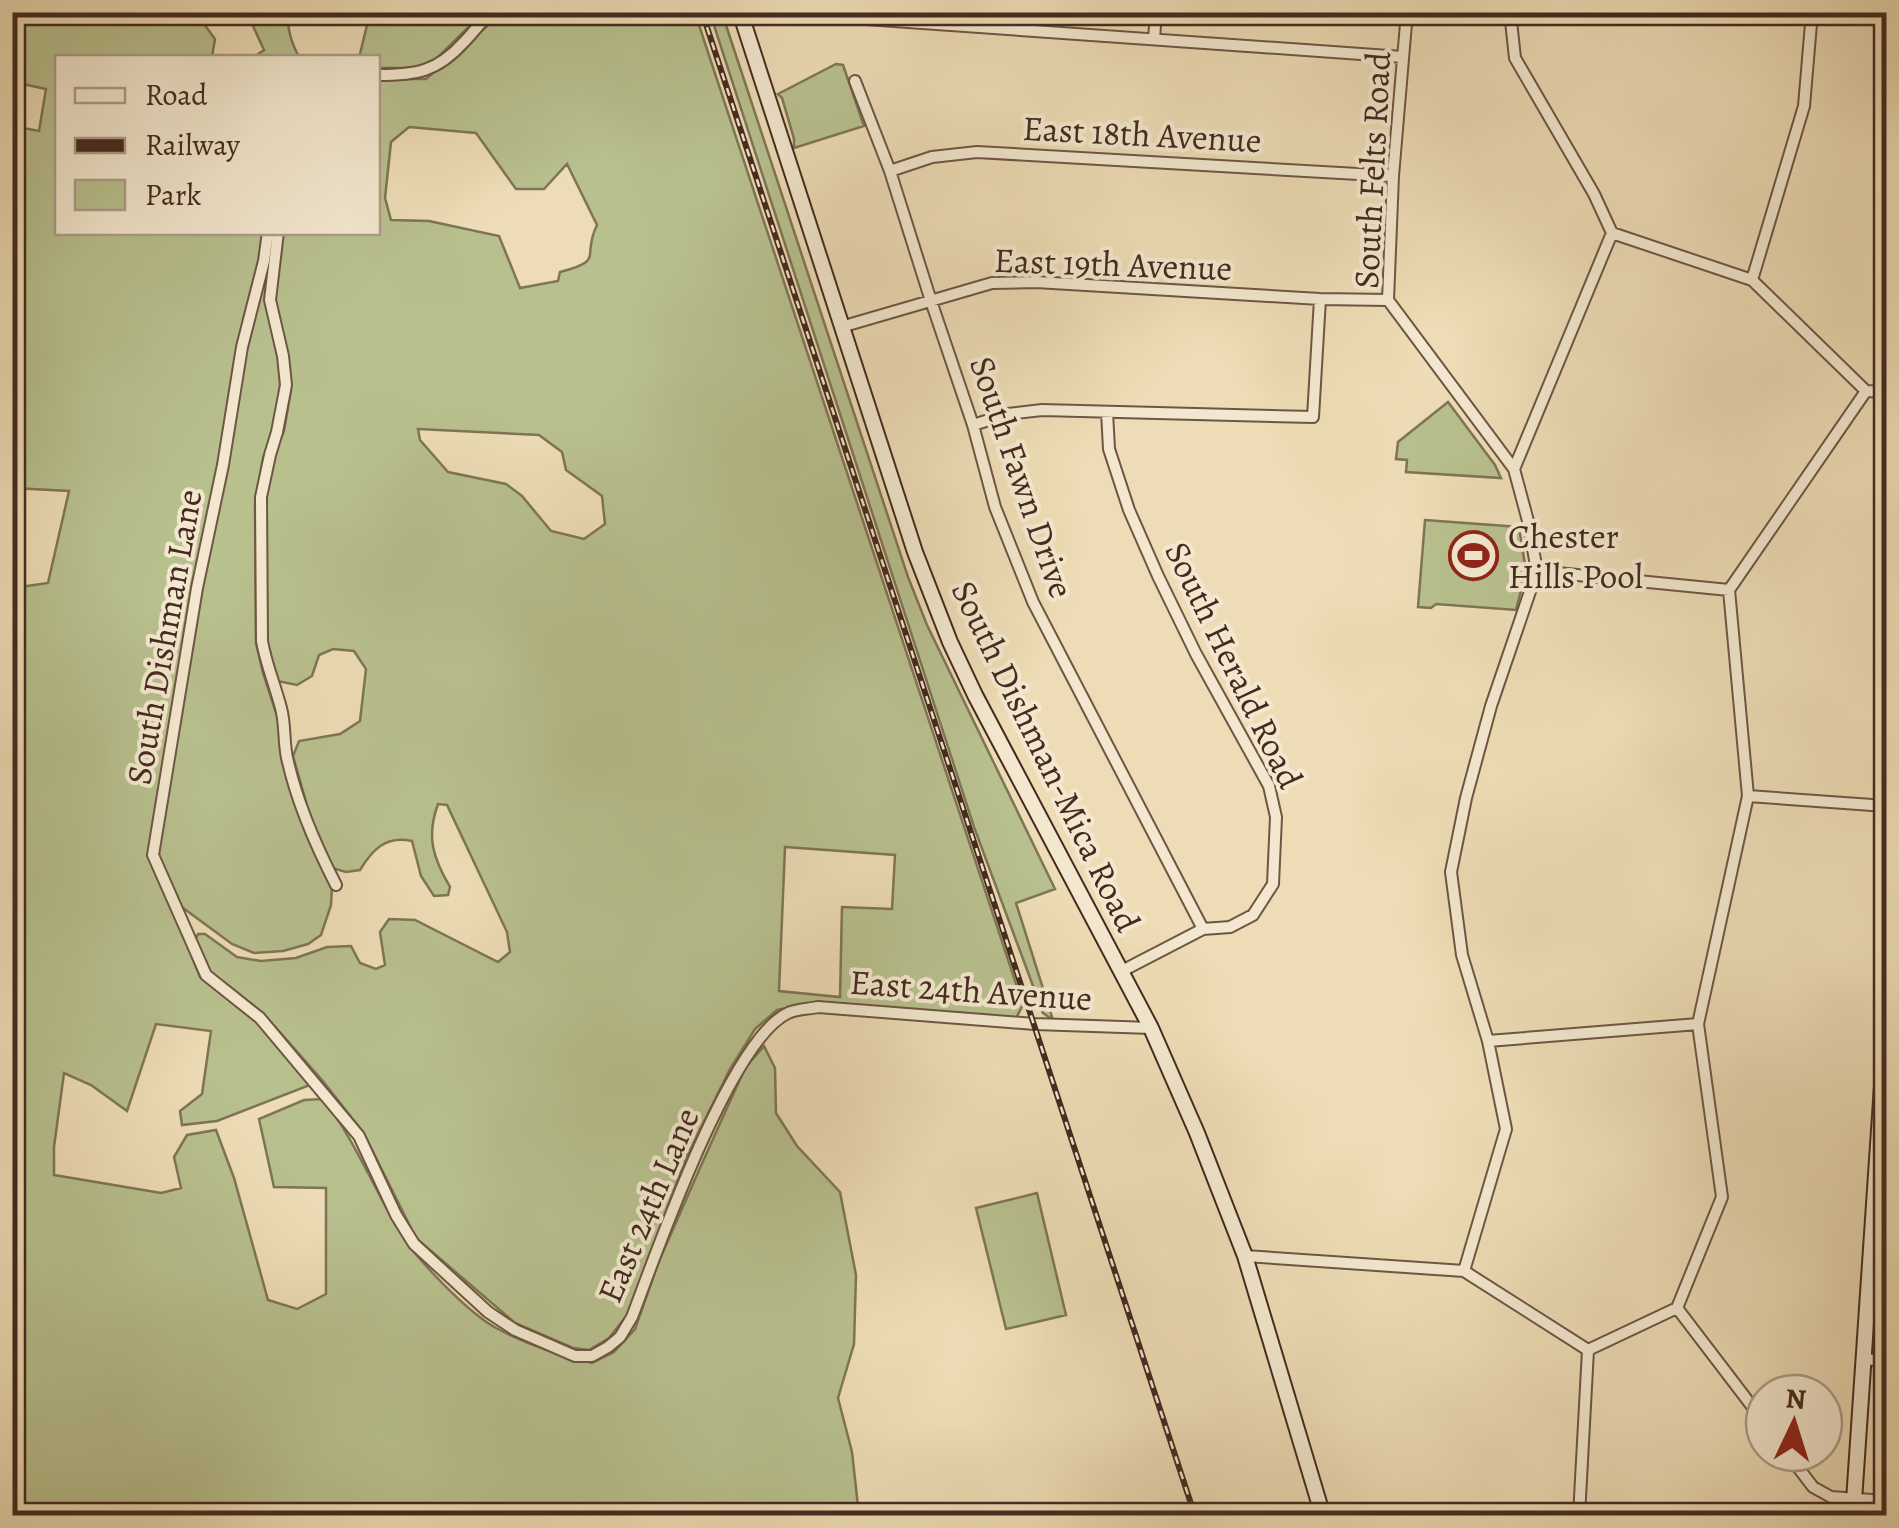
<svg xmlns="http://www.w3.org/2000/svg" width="1899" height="1528" font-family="Alegreya,serif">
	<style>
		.green { fill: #b8c08e; stroke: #7e7556; stroke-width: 2.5; fill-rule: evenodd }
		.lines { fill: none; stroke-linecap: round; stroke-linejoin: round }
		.street-casing { stroke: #6e5644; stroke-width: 14 }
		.secondary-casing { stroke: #442a1f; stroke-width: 18 }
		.street { stroke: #f3e8cf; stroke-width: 10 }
		.secondary { stroke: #f3e8cf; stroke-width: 14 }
		.rail-casing { stroke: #442a1f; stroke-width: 6 }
		.rail { stroke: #f3e8cf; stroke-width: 2.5; stroke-dasharray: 8; stroke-linecap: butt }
		.labels { text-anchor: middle; stroke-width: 8; stroke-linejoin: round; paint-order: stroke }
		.street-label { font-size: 35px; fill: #442a1f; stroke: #f3e8cf }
		.poi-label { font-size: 35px; fill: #442a1f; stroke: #f3e8cf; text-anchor: start }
	</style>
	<rect width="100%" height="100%" fill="#eddcb5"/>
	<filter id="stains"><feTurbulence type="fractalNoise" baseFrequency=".002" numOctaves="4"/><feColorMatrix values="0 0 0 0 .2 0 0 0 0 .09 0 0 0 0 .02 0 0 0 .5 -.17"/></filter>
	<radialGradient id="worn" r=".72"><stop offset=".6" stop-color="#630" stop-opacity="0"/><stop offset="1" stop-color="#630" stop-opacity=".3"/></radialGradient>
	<!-- green -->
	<path class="green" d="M 13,13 L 196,13 L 215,39 L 212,57 L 58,58 L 58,232 L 275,233 L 266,302 L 280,369 L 280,393 L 273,430 L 263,458 L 255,505 L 256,643 L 263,673 L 278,719 L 282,754 L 306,834 L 332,886 L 331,905 L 321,935 L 308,944 L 283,951 L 254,953 L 232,944 L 183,908 L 174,911 L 200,977 L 258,1023 L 310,1085 L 217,1121 L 182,1125 L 180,1111 L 202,1094 L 211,1031 L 156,1024 L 127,1111 L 91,1085 L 64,1073 L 54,1147 L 54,1175 L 161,1193 L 181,1188 L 174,1157 L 187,1135 L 216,1130 L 234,1178 L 268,1300 L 297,1309 L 326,1294 L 326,1188 L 274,1187 L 259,1119 L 304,1100 L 324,1099 C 354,1140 374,1188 400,1232 C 417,1260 469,1314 498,1329 C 528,1345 559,1355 592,1363 L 614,1352 L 635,1329 L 659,1261 L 704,1159 L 745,1068 L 764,1046 L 775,1068 L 776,1113 L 797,1146 L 840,1192 L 856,1275 L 854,1344 L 838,1398 L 852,1452 L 859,1515 L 13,1515 L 13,588 L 48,583 L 69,491 L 13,488 L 12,118 L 13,126 L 39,131 L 46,89 L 13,82 Z
		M 247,13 L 289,13 C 286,28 292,44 299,57 L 254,57 L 264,50 Z
		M 370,13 L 483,13 L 427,68 L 378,68 L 378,58 L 359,58 Z
		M 502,13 L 695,13 L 1023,1005 L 1016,1018 L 817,1002 L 777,1010 L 755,1029 L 730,1069 L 686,1158 L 627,1315 L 609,1338 L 589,1350 L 573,1348 L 515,1323 L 416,1238 L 363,1132 L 322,1080 L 263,1013 L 210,972 L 195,940 L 198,934 L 205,934 L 237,957 L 261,961 L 296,958 L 327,947 L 351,946 L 360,963 L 376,969 L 385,965 L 380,932 L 389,919 L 415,920 L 498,962 L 510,952 L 507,932 L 447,805 L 438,804 C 426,837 433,858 450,887 L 448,895 L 434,896 L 421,876 L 412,841 C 386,835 372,850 360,870 L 346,872 L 332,868 L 314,830 L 293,756 L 299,741 L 340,734 L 360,721 L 366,669 L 354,651 L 333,649 L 319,655 L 312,676 L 297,685 L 277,681 L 266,638 L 264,506 L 273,457 L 284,431 L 291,390 L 288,358 L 273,299 L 282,233 L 378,232 L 378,79 L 426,79 ZM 409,127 L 476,133 L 516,189 L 544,189 L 567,164 L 597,225 C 581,257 606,260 560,272 L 558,281 L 520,288 L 499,236 L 429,221 L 391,220 L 385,198 L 391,142 ZM 418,429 L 539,435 L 562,452 L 566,470 L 602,496 L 605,524 L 584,539 L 551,531 L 522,496 L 506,484 L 448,472 L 420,440 ZM 785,847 L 895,855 L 892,909 L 842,907 L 840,997 L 779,991 Z
		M 710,13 L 722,13 L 908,577 L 927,625 L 1055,889 L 1016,903 L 1053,1020 L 1043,1013 L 974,827 Z
		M 836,64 L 843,65 L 864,126 L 794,148 L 794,139 L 782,98 L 778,94 Z
		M 1448,402 L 1495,465 L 1501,478 L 1406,472 L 1407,460 L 1396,459 L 1398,442 Z
		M 1425,520 L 1519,527 L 1526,571 L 1516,610 L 1436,604 L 1431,608 L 1418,607 Z
		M 1037,1193 L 1066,1315 L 1006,1329 L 976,1208 Z"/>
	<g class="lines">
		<defs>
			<path id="street" d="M 1407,12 L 1393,176 L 1388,300 L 1514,469
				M 851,18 L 1403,57
				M 1154,39 L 1156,12
				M 378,75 C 416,75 437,72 464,42 C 474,32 481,21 492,12
				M 855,81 L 890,171 L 931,301 L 973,425 L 995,507 L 1033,602 L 1203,929
				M 890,171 L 932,157 L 977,152 L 1393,176
				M 268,232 L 264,261 L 242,347 L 223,465 L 197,588 L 153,855 L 206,975 L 260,1018 L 359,1136 L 396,1215 L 414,1244 L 488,1312 L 515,1330 L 575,1356 L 592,1356 L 608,1347 L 620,1337 L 632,1317 C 656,1254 730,1040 788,1013 C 796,1009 809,1009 818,1007 L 1035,1024 L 1151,1028
				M 278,232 L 270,300 L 283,356 L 286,385 L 277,432 L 270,455 L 261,497 L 262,641 C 266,664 275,685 281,708 C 286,726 283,745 288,762 C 298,806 316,846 336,885
				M 1612,233 L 1752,280 L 1866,391
				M 1752,280 L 1804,106 L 1812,12
				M 841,327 L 992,283 L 1036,282 L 1320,299 L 1388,300
				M 1866,391 L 1886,392
				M 1107,412 L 1109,449 L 1129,510 L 1158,576 L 1196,654 L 1269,786 L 1276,817 L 1273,884 L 1253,915 L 1230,927 L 1203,929 L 1120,972
				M 973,425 L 1008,414 L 1042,410 L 1313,417 L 1320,299
				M 1537,571 L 1729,590
				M 1748,796 L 1886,806
				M 1488,1041 L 1698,1024
				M 1245,1256 L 1464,1271 L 1588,1350
				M 1464,1271 L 1506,1129 L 1488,1041 L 1462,955 L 1451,872 L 1466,798 L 1491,706 L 1537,571 L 1528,521 L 1514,469 L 1612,233 L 1594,194 L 1515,58 L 1510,12
				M 1677,1308 L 1764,1422
				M 1588,1350 L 1677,1308 L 1722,1197 L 1698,1024 L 1748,796 L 1729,590 L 1866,391
				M 1864,1359 L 1886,1361
				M 1787,1453 L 1813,1487 L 1831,1497 L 1886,1501
				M 1579,1516 L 1588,1350"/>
			<path id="secondary" d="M 740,12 L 915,552 L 950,642 L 975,695 L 1151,1028 L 1197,1133 L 1245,1256 L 1323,1516
				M 1853,1516 L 1886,1026"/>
		</defs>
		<!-- street casing -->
		<use href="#street" class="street-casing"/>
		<!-- secondary casing -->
		<use href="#secondary" class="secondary-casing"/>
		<!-- street -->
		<use href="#street" class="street"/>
		<!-- secondary -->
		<use href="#secondary" class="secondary"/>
		<defs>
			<path id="rail" d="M 702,12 L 1195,1516"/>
		</defs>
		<!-- rail casing -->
		<use href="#rail" class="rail-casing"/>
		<!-- rail -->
		<use href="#rail" class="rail"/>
	</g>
	<!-- icons -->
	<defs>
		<symbol id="stadium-ring" viewBox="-11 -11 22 22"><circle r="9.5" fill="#f3e8cf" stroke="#8f2418" stroke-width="1.5"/><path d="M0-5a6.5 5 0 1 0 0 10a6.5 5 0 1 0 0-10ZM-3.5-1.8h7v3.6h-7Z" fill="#8f2418"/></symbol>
	</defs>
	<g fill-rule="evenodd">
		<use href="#stadium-ring" x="1446" y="528" width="55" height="55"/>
	</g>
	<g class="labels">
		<!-- street labels -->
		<g class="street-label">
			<text transform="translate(1142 134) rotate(3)" y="12">East 18th Avenue</text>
			<text transform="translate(1372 170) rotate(-87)" y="12">South Felts Road</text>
			<text transform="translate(1113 264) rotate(2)" y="12">East 19th Avenue</text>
			<text transform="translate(1022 477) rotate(71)" y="12">South Fawn Drive</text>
			<text transform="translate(164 637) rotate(-80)" y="12">South Dishman Lane</text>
			<text transform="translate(1234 665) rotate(64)" y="12">South Herald Road</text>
			<text transform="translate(1046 756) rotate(64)" y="12">South Dishman-Mica Road</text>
			<text transform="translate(971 990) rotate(4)" y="12">East 24th Avenue</text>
			<text transform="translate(648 1205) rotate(-67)" y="12">East 24th Lane</text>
		</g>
		<!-- poi labels -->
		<g class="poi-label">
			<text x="1508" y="548">Chester<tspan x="1508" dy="40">Hills Pool</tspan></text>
		</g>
	</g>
	<!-- margin -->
	<rect width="1899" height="1528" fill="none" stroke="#eddcb5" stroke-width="50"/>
	<rect x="15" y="15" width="1869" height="1498" fill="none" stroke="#442a1f" stroke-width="5"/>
	<rect x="25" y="25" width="1849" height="1478" fill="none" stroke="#442a1f" stroke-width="2.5"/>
	<!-- legend -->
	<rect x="55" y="55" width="325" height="180" fill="#f3e8cf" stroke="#ad9c89" stroke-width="2.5"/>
	<rect x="75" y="88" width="50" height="15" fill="#f3e8cf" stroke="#ad9c89" stroke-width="2.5"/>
	<text x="145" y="105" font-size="30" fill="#442a1f">Road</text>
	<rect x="75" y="138" width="50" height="15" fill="#442a1f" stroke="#ad9c89" stroke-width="2.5"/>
	<text x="145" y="155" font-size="30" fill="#442a1f">Railway</text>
	<rect x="75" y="180" width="50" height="30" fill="#b8c08e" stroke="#ad9c89" stroke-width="2.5"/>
	<text x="145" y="205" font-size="30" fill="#442a1f">Park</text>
	<!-- north arrow -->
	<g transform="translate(1794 1423) rotate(4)"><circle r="48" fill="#f3e8cf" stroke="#ad9c89" stroke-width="2.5"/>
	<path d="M0-8L18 38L0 25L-18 38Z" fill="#8f2418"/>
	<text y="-15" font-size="28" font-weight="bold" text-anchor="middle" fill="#442a1f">N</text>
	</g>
	<rect width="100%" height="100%" filter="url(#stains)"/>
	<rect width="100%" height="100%" fill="url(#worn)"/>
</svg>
